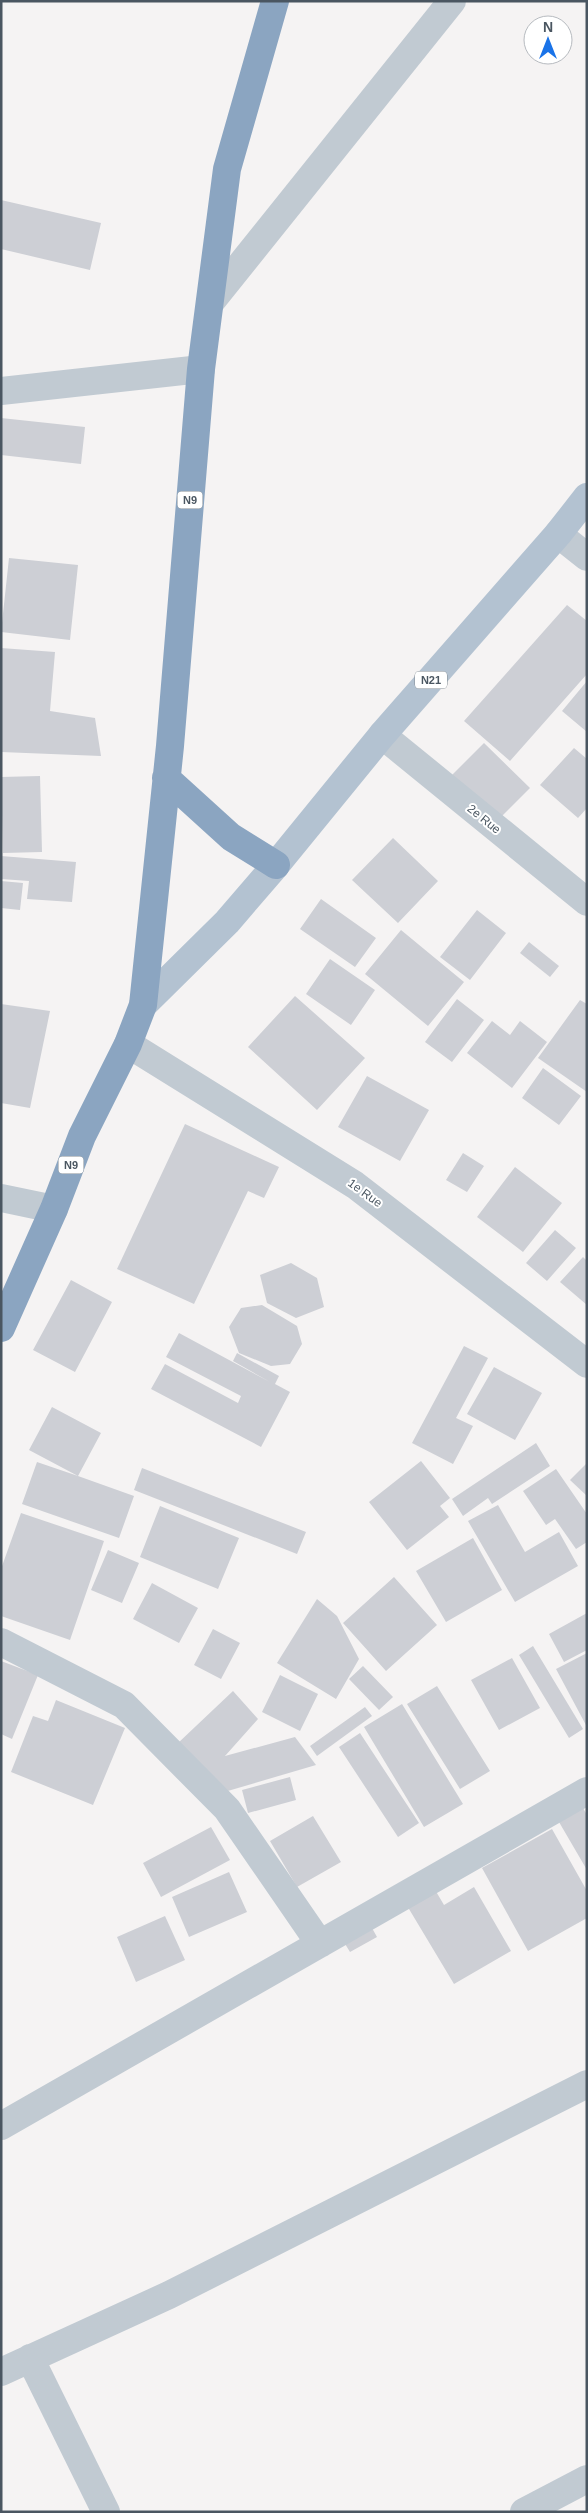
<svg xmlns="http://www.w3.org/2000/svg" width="588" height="2513" font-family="Helvetica,sans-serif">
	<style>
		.building { fill: #cdcfd5 }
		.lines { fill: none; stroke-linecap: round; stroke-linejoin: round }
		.minor { stroke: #c1cad2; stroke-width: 28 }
		.major { stroke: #b3c2d1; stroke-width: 28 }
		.highway { stroke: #8ba5c1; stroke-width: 28 }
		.labels { text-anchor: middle; stroke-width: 4; stroke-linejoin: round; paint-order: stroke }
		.shield { fill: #fff; stroke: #808990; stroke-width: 1 }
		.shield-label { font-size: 11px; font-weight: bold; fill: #4a5661 }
		.street-label { font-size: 12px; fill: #4a5661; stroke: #fff }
	</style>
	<rect width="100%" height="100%" fill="#f5f3f3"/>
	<!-- building -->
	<path class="building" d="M 1,200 L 101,223 L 90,270 L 1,249 Z
		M 1,418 L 85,427 L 81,464 L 1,455 Z
		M 9,558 L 78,565 L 70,640 L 1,632 Z
		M 567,605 L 587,621 L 587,674 L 510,761 L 464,721 Z
		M 1,648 L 55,652 L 50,711 L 95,718 L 101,756 L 1,752 Z
		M 587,681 L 587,732 L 562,711 Z
		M 484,743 L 530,788 L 494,824 L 448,779 Z
		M 574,748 L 587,759 L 587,808 L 578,818 L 540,785 Z
		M 40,776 L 42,852 L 3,853 L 1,777 Z
		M 393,838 L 438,881 L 398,923 L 352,880 Z
		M 1,856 L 76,862 L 72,902 L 27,899 L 29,881 L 1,879 Z
		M 1,881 L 23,883 L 20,910 L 1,908 Z
		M 321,899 L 376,938 L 355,967 L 300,929 Z
		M 477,910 L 506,933 L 470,980 L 440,957 Z
		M 401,930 L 464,982 L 428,1026 L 365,974 Z
		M 529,942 L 559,966 L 550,977 L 520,953 Z
		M 330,959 L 375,990 L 351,1025 L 306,994 Z
		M 295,996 L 365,1058 L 317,1110 L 248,1047 Z
		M 457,999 L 484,1020 L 452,1062 L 425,1042 Z
		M 580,1000 L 587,1004 L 587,1092 L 538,1058 Z
		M 1,1004 L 50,1011 L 30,1108 L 1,1103 Z
		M 492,1021 L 510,1035 L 520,1021 L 547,1042 L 512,1088 L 467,1053 Z
		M 543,1068 L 581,1096 L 559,1125 L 522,1098 Z
		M 367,1076 L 429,1110 L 400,1161 L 338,1127 Z
		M 185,1124 L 279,1167 L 264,1198 L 248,1191 L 194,1304 L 117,1269 Z
		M 463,1153 L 484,1166 L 467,1192 L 446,1180 Z
		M 515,1167 L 562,1203 L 523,1252 L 477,1217 Z
		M 555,1230 L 576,1248 L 547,1281 L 526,1263 Z
		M 583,1257 L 587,1261 L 587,1305 L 560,1282 Z
		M 291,1263 L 317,1278 L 324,1307 L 296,1318 L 267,1303 L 260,1275 Z
		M 71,1280 L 112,1302 L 75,1372 L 33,1350 Z
		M 262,1305 L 297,1326 L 302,1344 L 290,1364 L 271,1366 L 239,1353 L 229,1327 L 241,1308 Z
		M 179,1333 L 270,1382 L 233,1361 L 237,1353 L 279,1376 L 275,1384 L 290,1392 L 261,1447 L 151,1389 L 165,1364 L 238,1403 L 241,1396 L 166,1357 Z
		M 464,1346 L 488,1358 L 456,1418 L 473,1426 L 453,1464 L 412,1443 Z
		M 494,1367 L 542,1393 L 515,1440 L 467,1414 Z
		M 52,1407 L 101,1433 L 78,1476 L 134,1496 L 119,1538 L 22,1504 L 37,1462 L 78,1476 L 29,1450 Z
		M 536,1443 L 550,1466 L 492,1504 L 488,1498 L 463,1516 L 452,1499 Z
		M 421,1461 L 450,1498 L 440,1506 L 449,1517 L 407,1550 L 369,1502 Z
		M 587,1463 L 587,1496 L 570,1480 Z
		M 142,1468 L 306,1532 L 297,1554 L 134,1490 Z
		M 556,1469 L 587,1514 L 587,1542 L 576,1549 L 555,1519 L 546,1525 L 523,1491 Z
		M 498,1505 L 525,1552 L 559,1532 L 578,1566 L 515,1602 L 468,1521 Z
		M 160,1506 L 239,1538 L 218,1589 L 140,1557 Z
		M 21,1513 L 104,1541 L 70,1640 L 1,1616 L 1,1569 Z
		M 473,1538 L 502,1590 L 446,1622 L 416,1571 Z
		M 108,1550 L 139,1563 L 122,1603 L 91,1590 Z
		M 394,1577 L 437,1625 L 386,1671 L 343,1623 Z
		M 152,1583 L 198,1608 L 179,1643 L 133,1619 Z
		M 317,1599 L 337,1616 L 359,1659 L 336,1699 L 277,1663 Z
		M 587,1613 L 587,1650 L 564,1662 L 549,1634 Z
		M 213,1629 L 240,1643 L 221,1679 L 194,1665 Z
		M 533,1646 L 583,1729 L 569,1738 L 519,1655 Z
		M 587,1653 L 587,1727 L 556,1669 Z
		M 512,1658 L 540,1708 L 499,1730 L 471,1680 Z
		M 1,1661 L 38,1675 L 12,1739 L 1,1734 Z
		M 363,1666 L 393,1697 L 379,1710 L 349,1679 Z
		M 280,1675 L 318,1694 L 300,1731 L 262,1712 Z
		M 437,1686 L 490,1771 L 460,1789 L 407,1704 Z
		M 233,1691 L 258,1719 L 225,1756 L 295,1737 L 316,1765 L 214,1795 L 177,1744 Z
		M 56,1700 L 125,1728 L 93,1805 L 11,1772 L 33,1716 L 48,1721 Z
		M 402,1704 L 463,1804 L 424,1827 L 364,1727 Z
		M 365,1707 L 372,1716 L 317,1756 L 310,1746 Z
		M 360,1733 L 419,1823 L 398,1837 L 339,1747 Z
		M 290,1777 L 296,1800 L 248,1813 L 242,1790 Z
		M 583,1808 L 587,1815 L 587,1870 L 559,1822 Z
		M 313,1816 L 341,1862 L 297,1887 L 270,1841 Z
		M 211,1827 L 230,1860 L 161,1897 L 143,1863 Z
		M 552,1829 L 587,1891 L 587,1918 L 528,1951 L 482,1868 Z
		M 229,1872 L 247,1912 L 189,1937 L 172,1897 Z
		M 431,1883 L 444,1905 L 474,1887 L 511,1951 L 454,1984 L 403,1899 Z
		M 165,1916 L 185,1960 L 136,1982 L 117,1937 Z
		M 367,1919 L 377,1937 L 350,1952 L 339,1934 Z"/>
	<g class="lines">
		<!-- minor -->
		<path class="minor" d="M 210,303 L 452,1
			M 1,391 L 201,369
			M 558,534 L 587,557
			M 382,735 L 587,902
			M 128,1044 L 355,1185 L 587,1364
			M 1,1198 L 54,1209
			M 1,1642 L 124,1705 L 227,1809 L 320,1944
			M 1,2126 L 587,1791
			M 30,2358 L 106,2512
			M 1,2372 L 169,2295 L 587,2084
			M 524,2512 L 587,2479"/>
		<!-- major -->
		<path class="major" d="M 143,1005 L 227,922 L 276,865 L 382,735 L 558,534 L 587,497"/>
		<!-- highway -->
		<path class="highway" d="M 166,778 L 231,837 L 276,865
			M 1,1328 L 54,1209 L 82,1136 L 128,1044 L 143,1005 L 170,746 L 201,369 L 227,169 L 275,1"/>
	</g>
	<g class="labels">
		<!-- shield labels -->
		<g class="shield">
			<rect x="177.5" y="491.5" width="25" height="17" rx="4"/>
			<rect x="415" y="671.5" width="32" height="17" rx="4"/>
			<rect x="58.5" y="1156.5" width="25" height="17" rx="4"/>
		</g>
		<g class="shield-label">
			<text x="190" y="504">N9</text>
			<text x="431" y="684">N21</text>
			<text x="71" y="1169">N9</text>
		</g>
		<!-- street labels -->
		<g class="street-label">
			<text transform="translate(484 819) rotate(39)" y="4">2e Rue</text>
			<text transform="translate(365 1193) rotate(36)" y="4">1e Rue</text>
		</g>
	</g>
	<!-- border -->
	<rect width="588" height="2513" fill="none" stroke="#4a5661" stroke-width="5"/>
	<!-- north arrow -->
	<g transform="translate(548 40)"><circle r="24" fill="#ffffff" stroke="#b7bbc0"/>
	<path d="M0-4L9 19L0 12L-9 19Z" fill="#1a73e8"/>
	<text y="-8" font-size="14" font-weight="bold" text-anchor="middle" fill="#4a5661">N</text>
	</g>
</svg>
